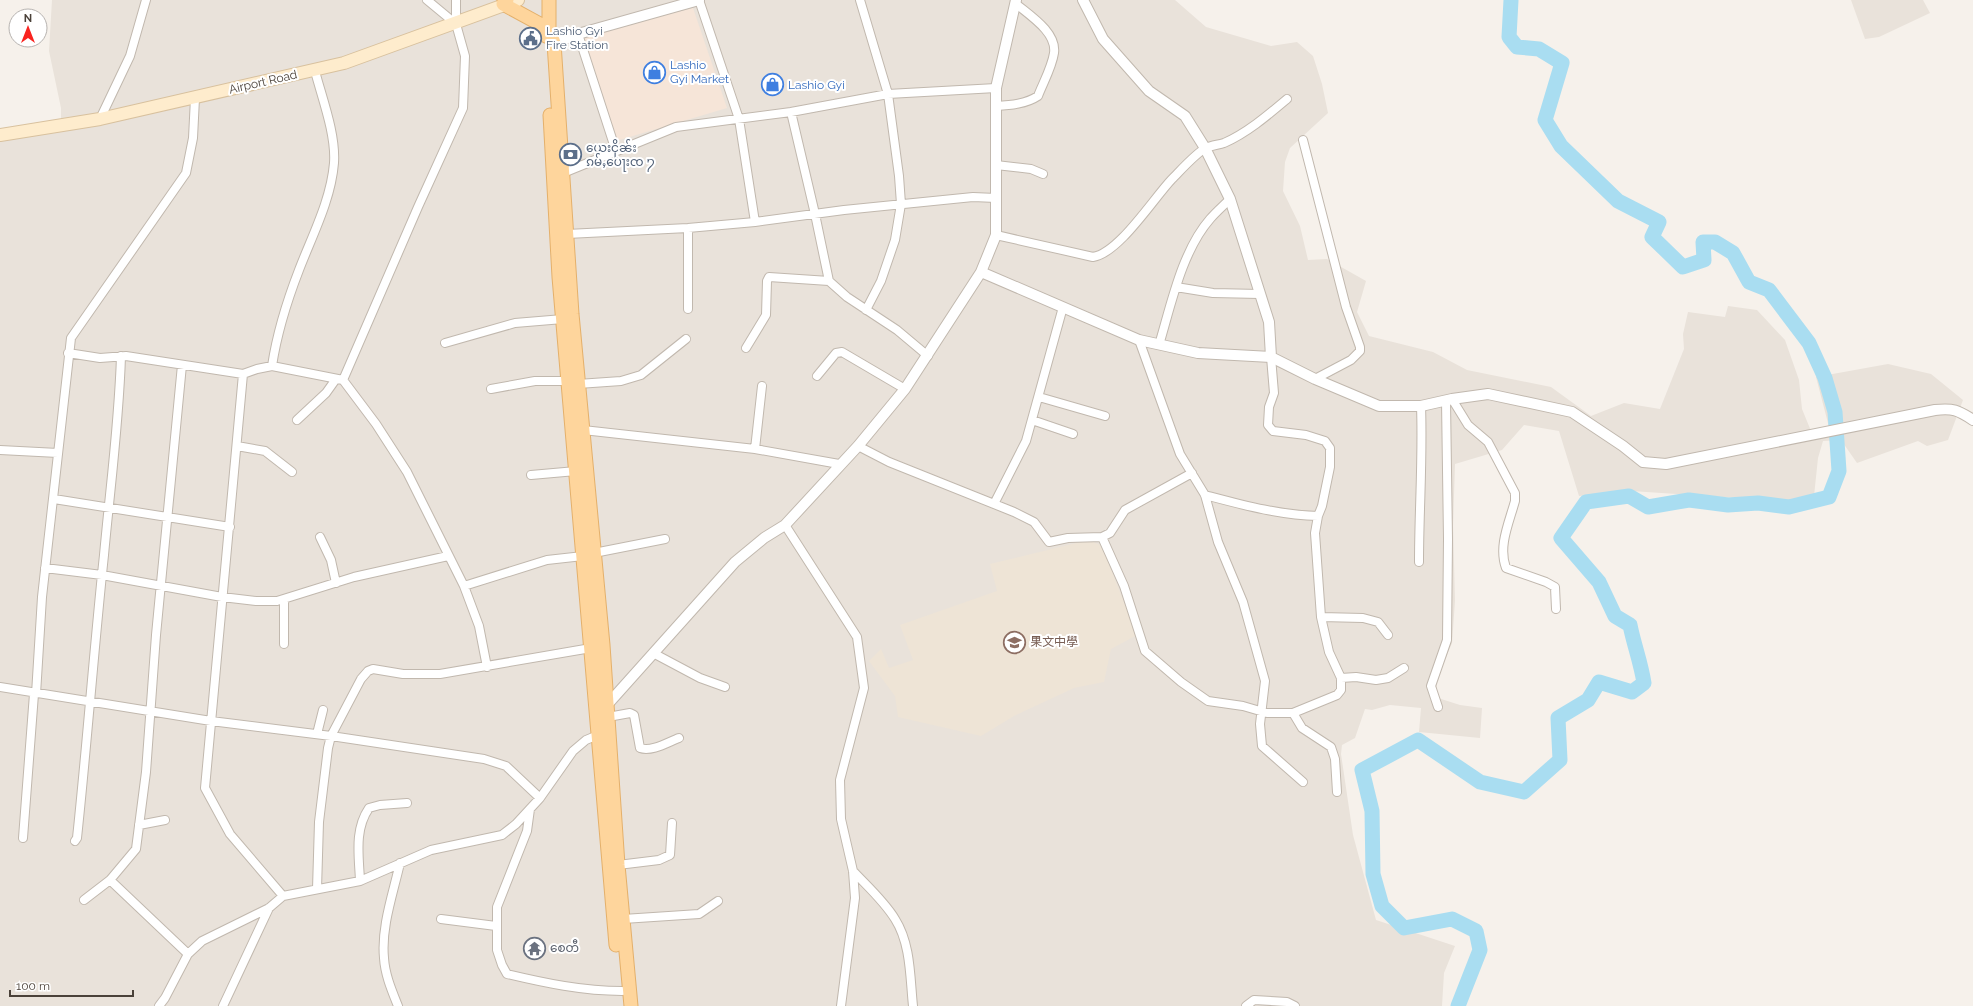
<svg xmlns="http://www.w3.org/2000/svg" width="1973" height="1006" font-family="Raleway,'Noto Sans SC','Noto Sans Myanmar',sans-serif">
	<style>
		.residential { fill: #e9e2da }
		.commercial { fill: #f6e5d8 }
		.education { fill: #eee4d6 }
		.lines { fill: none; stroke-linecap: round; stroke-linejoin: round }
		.river { stroke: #a9ddf1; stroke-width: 15 }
		.minor-casing { stroke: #c1b8ae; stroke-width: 10 }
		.tertiary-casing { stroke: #c1b8ae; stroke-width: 12 }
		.secondary-casing { stroke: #d8c19e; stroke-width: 14 }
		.primary-casing { stroke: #e4b06b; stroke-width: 15 }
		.minor { stroke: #fff; stroke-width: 8 }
		.tertiary { stroke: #fff; stroke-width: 10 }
		.secondary { stroke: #feeccd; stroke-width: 12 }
		.primary { stroke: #fed59c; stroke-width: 13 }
		.labels { text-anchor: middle; stroke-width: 4; stroke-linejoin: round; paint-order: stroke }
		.service-label { font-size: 12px; fill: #4e5e75; stroke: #fff; text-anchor: start }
		.shop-label { font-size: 12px; fill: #366cbe; stroke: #fff; text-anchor: start }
		.street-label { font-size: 12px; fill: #4a4139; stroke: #fff }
		.education-label { font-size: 12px; fill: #785e54; stroke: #fff; text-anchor: start }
		.worship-label { font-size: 12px; fill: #5b616d; stroke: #fff; text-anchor: start }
	</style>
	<rect width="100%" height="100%" fill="#f6f1eb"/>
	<!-- residential -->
	<path class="residential" d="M 52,0 L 1175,0 L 1206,27 L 1271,46 L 1297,42 L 1313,56 L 1322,84 L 1328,113 L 1290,148 L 1285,162 L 1283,191 L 1300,226 L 1308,260 L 1327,259 L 1366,281 L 1357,312 L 1369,336 L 1433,352 L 1467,370 L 1551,387 L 1591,416 L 1624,403 L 1660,409 L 1684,349 L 1683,334 L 1688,312 L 1725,317 L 1728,306 L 1757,310 L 1785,340 L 1799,380 L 1802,409 L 1811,431 L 1829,427 L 1816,377 L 1888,364 L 1931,374 L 1963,400 L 1948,440 L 1927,446 L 1918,441 L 1857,463 L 1841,440 L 1823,441 L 1818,458 L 1814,496 L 1784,501 L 1631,491 L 1579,496 L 1559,431 L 1524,425 L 1502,450 L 1455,464 L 1453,526 L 1455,601 L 1452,643 L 1436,681 L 1438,698 L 1460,705 L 1482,708 L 1480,738 L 1419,732 L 1421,708 L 1390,705 L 1372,710 L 1365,709 L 1355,738 L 1342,745 L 1341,754 L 1353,835 L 1376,920 L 1455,946 L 1444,973 L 1442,1006 L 0,1006 L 0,129 L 61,120 L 61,108 L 49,51 Z
		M 1851,0 L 1923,0 L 1930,13 L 1879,37 L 1865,39 Z"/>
	<!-- commercial -->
	<path class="commercial" d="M 693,8 L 727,108 L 616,141 L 581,36 Z"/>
	<!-- education -->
	<path class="education" d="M 1089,540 L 1100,545 L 1106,557 L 1137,635 L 1111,649 L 1104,682 L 1074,688 L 1014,716 L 981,736 L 898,717 L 895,696 L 869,661 L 881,649 L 889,668 L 913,660 L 900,625 L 997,591 L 990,564 Z"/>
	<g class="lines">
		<!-- river -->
		<path class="river" d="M 1458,1006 L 1480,950 L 1476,931 L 1452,919 L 1404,928 L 1382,906 L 1373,874 L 1372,811 L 1362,770 L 1418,740 L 1480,782 L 1524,792 L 1560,760 L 1558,718 L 1588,700 L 1599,682 L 1632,692 L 1644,683 C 1641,663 1634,645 1630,625 L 1615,616 L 1599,582 L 1561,538 L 1586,502 L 1629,496 L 1648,507 L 1689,500 L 1728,505 L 1758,503 L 1789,507 L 1829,497 L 1839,471 L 1835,412 L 1825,378 L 1809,343 L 1769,290 L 1749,282 L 1733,253 L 1715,242 L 1703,242 L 1704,260 L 1683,267 L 1652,237 L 1659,222 L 1618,201 L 1561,146 L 1545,120 L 1562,63 L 1539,49 L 1517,47 L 1509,37 L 1511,0"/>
		<defs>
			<path id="minor" d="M 699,0 L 739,119 L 755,222
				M 860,0 L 888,94 L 899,176 L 901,204 L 895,240 L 881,281 L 866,310
				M 456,24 L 456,0
				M 578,34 L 616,151
				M 996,106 C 1011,105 1026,104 1038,96 C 1043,83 1052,67 1054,53 C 1057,32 1029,15 1015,3
				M 791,112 L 815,214 L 829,281 L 847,297 L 897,330 L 928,356
				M 100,119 L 130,56 L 146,0
				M 1303,140 L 1346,307 L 1360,347 L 1360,351 L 1351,360 L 1315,379
				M 996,165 L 1031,169 L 1043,174
				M 563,173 L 676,127 L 791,112 L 888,94 L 996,88
				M 688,228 L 688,309
				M 567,234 L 688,228 L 755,222 L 844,210 L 973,197 L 996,198
				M 996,235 L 1093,257 C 1119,253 1153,199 1172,179 C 1180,171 1197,152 1206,148 C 1212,145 1218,145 1224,143 C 1247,133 1268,115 1287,99
				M 1176,287 L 1213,293 L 1260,294
				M 1139,340 L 1180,454 L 1205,495 L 1218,542 L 1243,602 L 1265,681 L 1260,724 L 1262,746 L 1303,782
				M 445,343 L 515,323 L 563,319
				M 1159,345 C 1171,305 1182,251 1210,219 C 1216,212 1223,206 1230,199
				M 746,348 L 766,315 L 767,281 L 769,277 L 829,281
				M 68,353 L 100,358 L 126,356 L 243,374 L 257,369 L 272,366 L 343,380 L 376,424 L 407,472 L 464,586 L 479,626 L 487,667
				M 272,366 C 277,333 287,301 299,270 C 312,236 331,200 334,163 C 336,134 322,98 315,71
				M 243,374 L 205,788 L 230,834 L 283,896
				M 817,376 L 836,353 L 842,352 L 905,389
				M 343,380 L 418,207 L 463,108 L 465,56 L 456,24 L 427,0
				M 578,384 L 621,381 L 641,375 L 686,339
				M 491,389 L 535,381 L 568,381
				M 1039,397 L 1105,416
				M 1452,399 L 1468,425 L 1488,442 L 1515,493 L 1515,501 C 1509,523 1498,546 1506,568 L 1546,582 L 1555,587 L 1556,609
				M 297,420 L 326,393 L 336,379
				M 1032,420 L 1073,434
				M 583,430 L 755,449 L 839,464
				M 237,446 L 265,451 L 292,472
				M 858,446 L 889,462 L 1014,512 L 1034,522 L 1049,542 L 1068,538 L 1102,537
				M 755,449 L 762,386
				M 0,450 L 58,453
				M 1192,473 L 1125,510 L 1110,533 L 1102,537 L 1124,586 L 1145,651 L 1181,682 L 1208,701 L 1243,706 L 1267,713 L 1293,713 L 1337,695 L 1341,690 L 1341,678 L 1329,652 L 1321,617 L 1315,533 L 1318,516 L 1322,506 L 1330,467 L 1330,448 L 1325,441 L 1306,435 L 1273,431 L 1268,425 L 1269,407 L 1274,393 L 1271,357
				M 531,475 L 576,471
				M 1205,495 C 1243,505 1279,515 1318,516
				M 54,499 L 230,527
				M 994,504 L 1026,441 L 1063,307
				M 785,525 L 857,637 L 864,688 L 840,780 L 841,819 L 853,871 L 855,898 L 841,1006
				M 320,537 L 331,560 L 336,583
				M 594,553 L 665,539
				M 1419,562 C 1419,510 1423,458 1421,406
				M 45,568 L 102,575 L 222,597 L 256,601 L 277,601 L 354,577 L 448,556
				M 464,586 L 547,560 L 583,556
				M 1321,617 L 1363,618 L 1378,622 L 1388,635
				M 284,644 L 284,599
				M 653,653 L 700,678 L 725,687
				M 1341,678 L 1356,677 L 1376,680 L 1388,678 L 1404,668
				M 0,687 L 211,721 L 331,736 L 484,759 L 506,766 L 540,798
				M 36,694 L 42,597 L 71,338 L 186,173 L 193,138 L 195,98
				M 1438,707 L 1431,686 L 1447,640 L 1448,539 L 1446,401
				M 1293,713 L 1302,728 L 1331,747 L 1335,759 L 1337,792
				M 608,717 L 630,713 L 634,715 L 640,748 C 652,752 668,742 679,738
				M 317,734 L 323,710
				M 530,809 L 527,831 L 497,907 L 497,950 L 502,965 L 507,974 C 545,983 583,991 622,991
				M 139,825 L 165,820
				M 23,838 L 34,694
				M 75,841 L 77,838 C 87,744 94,649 104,555 C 110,489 119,423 121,356
				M 618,865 L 659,860 L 670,855 L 672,823
				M 853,871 C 867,886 884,901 895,919 C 911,944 910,978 913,1006
				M 110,880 L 188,954
				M 360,881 C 359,856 354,830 369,808 L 380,805 L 407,803
				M 317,889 L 319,822 L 328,748 L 331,736 L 361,679 L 368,671 L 373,669 L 403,674 L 440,674 L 591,648
				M 84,900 L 110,880 L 136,849 L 146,772 L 156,635 L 182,365
				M 441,919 L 496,926
				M 623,919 L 699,914 L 718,901
				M 159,1006 L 165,998 L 188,954 L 202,941 L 269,908 L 283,896 L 360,881 L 431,850 L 502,835 L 516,824 L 540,798 L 573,751 L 586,740 L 598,735
				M 223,1006 L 269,908
				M 398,1006 C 392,991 385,975 384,958 C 381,927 393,894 400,863
				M 1246,1006 L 1254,1000 L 1287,1002 L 1295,1006"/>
			<path id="tertiary" d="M 1083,0 L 1103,39 L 1149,91 L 1185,116 L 1205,148 L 1230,199 L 1269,322 L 1271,357
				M 554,43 L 578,34 L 699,0
				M 981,272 L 1139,340 L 1198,353 L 1271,357 L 1315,379 L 1379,406 L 1421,406 L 1452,399 L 1488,394 L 1572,412 L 1623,446 L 1643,462 L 1666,464 L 1935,410 C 1953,408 1958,410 1973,420
				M 607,705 L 735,562 L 764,538 L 785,525 L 858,446 L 905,389 L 981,272 L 996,235 L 996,88 L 1016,0"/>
			<path id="secondary" d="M 0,135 L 100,119 L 344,63 L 518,0"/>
			<path id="primary" d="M 507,0 L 503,4 L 549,29 L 554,43 L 572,314 L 603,645 L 618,865 L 631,1006
				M 546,36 L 549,29 L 549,0
				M 550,115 L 559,277 L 616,945"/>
		</defs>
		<!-- minor casing -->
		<use href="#minor" class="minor-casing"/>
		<!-- tertiary casing -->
		<use href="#tertiary" class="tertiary-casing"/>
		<!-- secondary casing -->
		<use href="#secondary" class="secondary-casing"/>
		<!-- primary casing -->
		<use href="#primary" class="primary-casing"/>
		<!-- minor -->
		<use href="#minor" class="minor"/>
		<!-- tertiary -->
		<use href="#tertiary" class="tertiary"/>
		<!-- secondary -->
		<use href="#secondary" class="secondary"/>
		<!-- primary -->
		<use href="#primary" class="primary"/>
	</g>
	<!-- icons -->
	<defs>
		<symbol id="civic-ring" viewBox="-11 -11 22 22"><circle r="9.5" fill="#fff" stroke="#5c6f8a" stroke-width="1.5"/><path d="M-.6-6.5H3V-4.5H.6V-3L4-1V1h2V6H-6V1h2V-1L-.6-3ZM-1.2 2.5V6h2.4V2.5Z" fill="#5c6f8a"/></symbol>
		<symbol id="shop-ring" viewBox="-11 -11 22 22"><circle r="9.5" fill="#fff" stroke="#3f7fe0" stroke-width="1.5"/><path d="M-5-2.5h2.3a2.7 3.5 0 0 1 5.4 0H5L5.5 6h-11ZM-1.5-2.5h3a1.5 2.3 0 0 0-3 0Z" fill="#3f7fe0"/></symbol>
		<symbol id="bank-ring" viewBox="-11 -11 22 22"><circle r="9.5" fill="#fff" stroke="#5c6f8a" stroke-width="1.5"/><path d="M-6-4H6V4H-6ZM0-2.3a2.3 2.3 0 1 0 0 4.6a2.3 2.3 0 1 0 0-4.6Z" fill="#5c6f8a"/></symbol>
		<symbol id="school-ring" viewBox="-11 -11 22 22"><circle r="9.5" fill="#fff" stroke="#8d6e63" stroke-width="1.5"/><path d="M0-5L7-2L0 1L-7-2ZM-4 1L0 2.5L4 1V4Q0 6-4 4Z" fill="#8d6e63"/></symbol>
		<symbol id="temple-ring" viewBox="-11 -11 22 22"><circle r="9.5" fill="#fff" stroke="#6b7280" stroke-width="1.5"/><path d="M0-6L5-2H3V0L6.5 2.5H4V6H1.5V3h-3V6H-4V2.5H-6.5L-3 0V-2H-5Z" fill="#6b7280"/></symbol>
	</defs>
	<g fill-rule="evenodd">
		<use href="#civic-ring" x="518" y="26" width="25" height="25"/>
		<use href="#shop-ring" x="642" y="60" width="25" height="25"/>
		<use href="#shop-ring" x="760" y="72" width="25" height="25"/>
		<use href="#bank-ring" x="558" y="142" width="25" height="25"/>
		<use href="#school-ring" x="1002" y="630" width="25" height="25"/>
		<use href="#temple-ring" x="522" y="936" width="25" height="25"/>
	</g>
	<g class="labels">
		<!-- service labels -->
		<g class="service-label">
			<text x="546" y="35">Lashio Gyi<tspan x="546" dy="14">Fire Station</tspan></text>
			<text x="586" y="152">ယေးငိုၼ်း<tspan x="586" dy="14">ၵမ်ႇပေႃးၸ ႒</tspan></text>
		</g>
		<!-- shop labels -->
		<g class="shop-label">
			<text x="670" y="69">Lashio<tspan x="670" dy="14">Gyi Market</tspan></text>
			<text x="788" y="89">Lashio Gyi</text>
		</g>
		<!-- street labels -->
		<g class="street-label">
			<text transform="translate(263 82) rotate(-13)" y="4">Airport Road</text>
		</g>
		<!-- education labels -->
		<g class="education-label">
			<text x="1030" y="646">果文中學</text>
		</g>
		<!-- worship labels -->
		<g class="worship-label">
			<text x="550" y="952">စေတီ</text>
		</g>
	</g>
	<!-- north arrow -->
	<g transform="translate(28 28)"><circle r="19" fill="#ffffff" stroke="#b7b3b0"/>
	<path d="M0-3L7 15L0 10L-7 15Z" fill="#f9231f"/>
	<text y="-6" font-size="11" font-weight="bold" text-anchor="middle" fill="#4a4139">N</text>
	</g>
	<!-- scale -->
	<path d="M10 990v6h123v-6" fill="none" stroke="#4a4139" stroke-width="2"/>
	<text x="16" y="990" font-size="12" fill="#4a4139" stroke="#ffffff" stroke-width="3" paint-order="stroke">100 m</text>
</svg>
